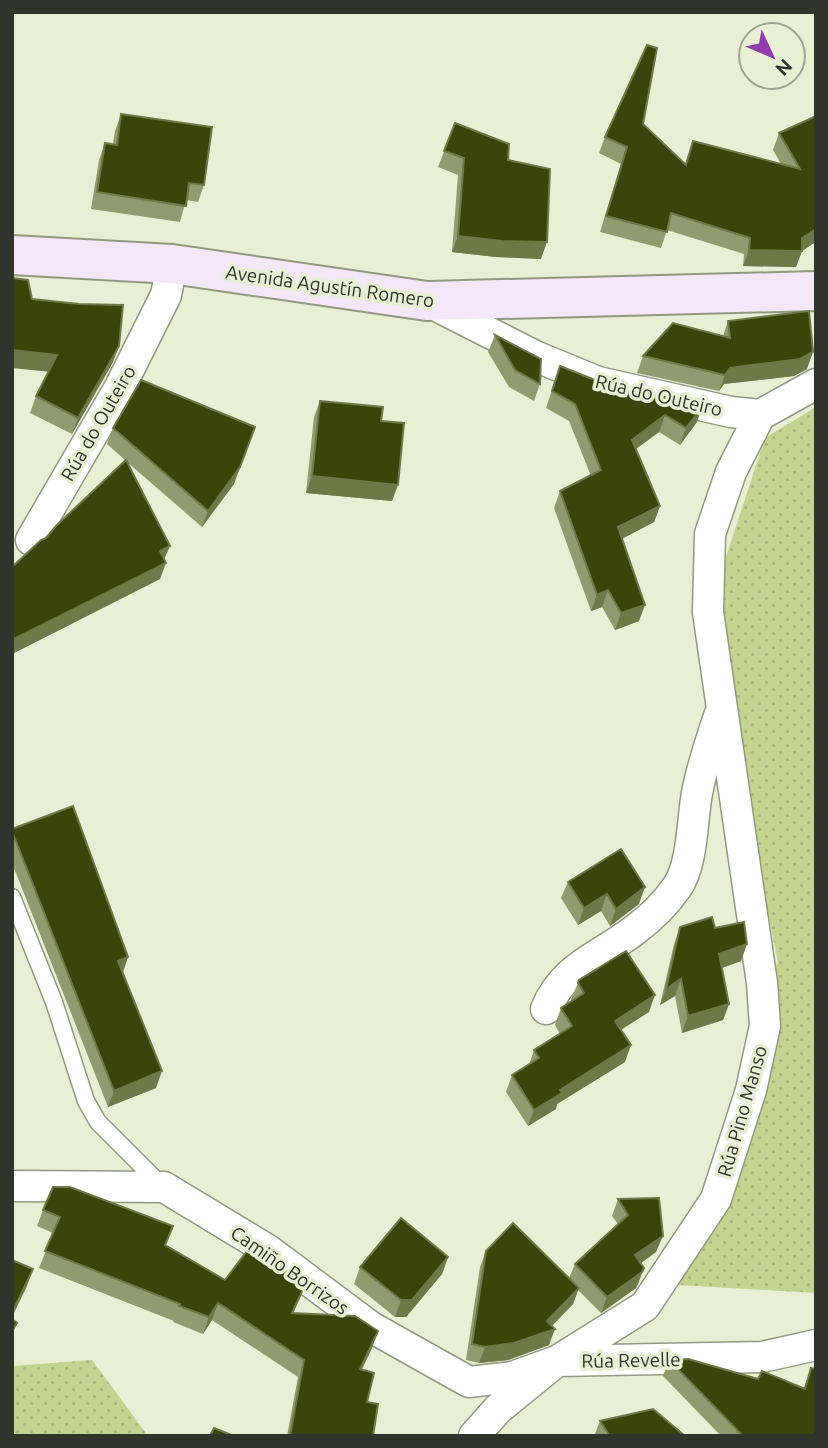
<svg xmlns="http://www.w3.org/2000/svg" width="828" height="1448" font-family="Ubuntu,sans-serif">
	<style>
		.grass { fill: url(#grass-dots) }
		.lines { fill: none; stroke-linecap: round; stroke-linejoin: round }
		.lane-casing { stroke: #939981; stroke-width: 19 }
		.street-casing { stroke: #939981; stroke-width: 33 }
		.secondary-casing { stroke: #939981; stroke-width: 42 }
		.lane { stroke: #fff; stroke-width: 16 }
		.street { stroke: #fff; stroke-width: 30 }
		.secondary { stroke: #f4e7f8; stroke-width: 38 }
		.wall { fill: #929a70 }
		.shaded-wall { fill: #6f7848 }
		.building { fill: #3b450b; stroke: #6f7848; stroke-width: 2 }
		.labels { text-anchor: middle; stroke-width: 7; stroke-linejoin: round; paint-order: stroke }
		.street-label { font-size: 19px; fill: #31342a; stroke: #e8efd5 }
	</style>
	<defs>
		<pattern id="grass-dots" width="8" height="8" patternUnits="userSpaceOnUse" patternTransform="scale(1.75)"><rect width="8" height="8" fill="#c3d390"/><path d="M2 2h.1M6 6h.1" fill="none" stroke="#a8b67c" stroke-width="1.8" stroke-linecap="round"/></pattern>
	</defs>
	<rect width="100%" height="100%" fill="#e8efd5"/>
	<!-- grass -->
	<path class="grass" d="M 816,407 L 816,1293 L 661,1284 L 716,1199 L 762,983 L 778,963 L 708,612 L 765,438 Z
		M 92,1360 L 148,1436 L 12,1436 L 12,1366 Z"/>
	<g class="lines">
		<defs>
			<path id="lane" d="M 12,897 L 54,1002 L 86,1101 L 98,1122 L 163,1187"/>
			<path id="street" d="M 427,301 L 537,357 L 598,382 L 731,412 L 760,415 L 816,384
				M 31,540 L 120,387 L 166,295 L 172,264
				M 546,1009 C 564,965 602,956 636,929 C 652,917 666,903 677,887 C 693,864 692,820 697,793 C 702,766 711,741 719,716
				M 12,1186 L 164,1187 L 268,1250 L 371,1327 L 469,1382 L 512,1377 L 557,1361 L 762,1357 L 816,1345
				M 474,1436 L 498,1409 L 557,1361 L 645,1306 L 716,1199 L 751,1090 L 765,1026 L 762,983 L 708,612 L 710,534 L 731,472 L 760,415"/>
			<path id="secondary" d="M 12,255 L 172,264 L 427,301 L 816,291"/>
		</defs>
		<!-- lane casing -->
		<use href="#lane" class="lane-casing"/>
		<!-- street casing -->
		<use href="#street" class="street-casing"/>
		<!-- secondary casing -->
		<use href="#secondary" class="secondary-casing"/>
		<!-- lane -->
		<use href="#lane" class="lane"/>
		<!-- street -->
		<use href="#street" class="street"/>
		<!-- secondary -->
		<use href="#secondary" class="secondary"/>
	</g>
	<!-- wall -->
	<path class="wall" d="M 121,114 L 204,185 L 198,202 L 186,200 L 180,222 L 91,209 L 99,160 L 105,143 L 113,144 L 115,131 Z
		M 816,116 L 802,251 L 796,267 L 743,266 L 744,254 L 667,230 L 661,248 L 600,232 L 621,164 L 599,153 L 605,137 L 643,124 L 685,164 L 693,141 L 781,164 L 773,150 L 779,133 Z
		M 455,123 L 508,160 L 541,259 L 496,257 L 452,252 L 458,175 L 438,167 Z
		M 32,299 L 113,362 L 72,434 L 30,413 L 36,396 L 49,372 Z
		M 728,321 L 807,369 L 794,376 L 724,384 L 719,391 L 637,373 L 643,356 L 723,336 Z
		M 495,335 L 540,384 L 534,401 L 509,387 L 488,352 Z
		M 560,366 L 697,422 L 680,445 L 659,432 L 636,449 L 660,506 L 654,522 L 622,539 L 639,621 L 615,630 L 602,607 L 591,611 L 554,508 L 560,491 L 591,476 L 569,421 L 546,408 Z
		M 320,401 L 381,421 L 392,501 L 306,493 L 314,417 Z
		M 113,428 L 234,484 L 202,527 L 127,462 L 164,560 L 160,579 L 12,654 L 12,567 L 46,538 L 125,460 L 107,444 Z
		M 12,829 L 128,957 L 123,973 L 156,1088 L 108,1107 L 12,863 Z
		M 568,882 L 639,904 L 610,926 L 601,911 L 578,925 L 561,898 Z
		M 680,927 L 715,928 L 741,961 L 722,968 L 729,1004 L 723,1020 L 682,1033 L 675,996 L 660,1005 L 674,944 Z
		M 578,983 L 649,1012 L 621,1030 L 625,1062 L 557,1104 L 556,1109 L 528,1126 L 506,1092 L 512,1075 L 529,1065 L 534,1050 L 560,1034 L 555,1025 L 561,1008 L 572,1001 L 571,999 Z
		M 618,1199 L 656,1252 L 641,1263 L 638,1284 L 636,1288 L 601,1313 L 578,1290 L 573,1304 L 552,1326 L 549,1345 L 508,1360 L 479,1363 L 466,1360 L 480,1267 L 486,1251 L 569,1278 L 575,1264 L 618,1224 L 612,1216 Z
		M 43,1210 L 166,1245 L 225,1280 L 306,1283 L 293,1313 L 372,1348 L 362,1369 L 373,1436 L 287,1436 L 298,1377 L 212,1320 L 203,1334 L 173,1322 L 174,1321 L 39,1268 L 53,1233 L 37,1226 Z
		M 448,1257 L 442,1274 L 406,1317 L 395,1317 L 354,1284 L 360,1267 Z
		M 669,1360 L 804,1388 L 811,1368 L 816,1436 L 721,1436 L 663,1376 Z
		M 600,1421 L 685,1436 L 594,1436 Z"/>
	<!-- shaded-wall -->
	<path class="shaded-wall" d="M 816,229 L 816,242 L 802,251 L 796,267 L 743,266 L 749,250 L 802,238 Z
		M 458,236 L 547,242 L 541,259 L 496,257 L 452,252 Z
		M 119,346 L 113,362 L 72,434 L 78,418 Z
		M 12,350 L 57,355 L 51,372 L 12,368 Z
		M 813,352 L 807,369 L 794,376 L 724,384 L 719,391 L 725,375 L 730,368 Z
		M 703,406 L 697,422 L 680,445 L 686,428 Z
		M 665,415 L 659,432 L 626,456 L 632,440 Z
		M 255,427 L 234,484 L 202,527 L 208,511 Z
		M 312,476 L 398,485 L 392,501 L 306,493 Z
		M 660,506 L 654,522 L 612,544 L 618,527 Z
		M 170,546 L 163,562 L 160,551 Z
		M 166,563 L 160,579 L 12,654 L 12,640 Z
		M 608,590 L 602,607 L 591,611 L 597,595 Z
		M 645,605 L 639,621 L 615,630 L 621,613 Z
		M 645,887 L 639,904 L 610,926 L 616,909 Z
		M 607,894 L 601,911 L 578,925 L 584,908 Z
		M 747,944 L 741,961 L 713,971 L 719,954 Z
		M 128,957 L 122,973 L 118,961 Z
		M 681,979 L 675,996 L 660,1005 L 666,989 Z
		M 655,995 L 649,1012 L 609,1037 L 615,1021 Z
		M 729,1004 L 723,1020 L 682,1033 L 688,1016 Z
		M 631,1045 L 625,1062 L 557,1104 L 556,1109 L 528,1126 L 534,1110 L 560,1090 Z
		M 162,1071 L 156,1088 L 108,1107 L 114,1091 Z
		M 663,1236 L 656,1252 L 629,1272 L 635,1255 Z
		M 448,1257 L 442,1274 L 406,1317 L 395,1317 L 401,1300 Z
		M 644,1268 L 638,1284 L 636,1288 L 601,1313 L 607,1297 Z
		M 33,1269 L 27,1286 L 12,1317 L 12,1313 Z
		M 306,1283 L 299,1300 L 286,1329 L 292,1313 Z
		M 579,1288 L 573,1304 L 546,1332 L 555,1329 L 549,1345 L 508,1360 L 479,1363 L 485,1347 L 547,1321 Z
		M 218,1303 L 212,1320 L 203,1334 L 209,1317 Z
		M 378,1331 L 372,1348 L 354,1385 L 360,1369 Z"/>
	<!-- building -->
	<path class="building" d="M 647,45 L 657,48 L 643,124 L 686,165 L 693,141 L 800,169 L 779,133 L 816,116 L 816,229 L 802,238 L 802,251 L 749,250 L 750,238 L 671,213 L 667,232 L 606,216 L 627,147 L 605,137 Z
		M 121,114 L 212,127 L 204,185 L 189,183 L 186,206 L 97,192 L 105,143 L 117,145 Z
		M 455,123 L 509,144 L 508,160 L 550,169 L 547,242 L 502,241 L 458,236 L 464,158 L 444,151 Z
		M 12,278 L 28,280 L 32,299 L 79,304 L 123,305 L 119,346 L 78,418 L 36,396 L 57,355 L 12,350 Z
		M 809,311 L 813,352 L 800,359 L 730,368 L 725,375 L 643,356 L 673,323 L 730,338 L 728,321 Z
		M 495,335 L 541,359 L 540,384 L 515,370 Z
		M 560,366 L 600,382 L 703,406 L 686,428 L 665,415 L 632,440 L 660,506 L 618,527 L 645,605 L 621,613 L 608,590 L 597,595 L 560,491 L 601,470 L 575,404 L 552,391 Z
		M 141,380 L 255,427 L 240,467 L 208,511 L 113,428 Z
		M 320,401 L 383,407 L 381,421 L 404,423 L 398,485 L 312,476 Z
		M 126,460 L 170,546 L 160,551 L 166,563 L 12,640 L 12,567 L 41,540 L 46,538 L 56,526 Z
		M 73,806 L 128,957 L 118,961 L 162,1071 L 114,1091 L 12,831 L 12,829 Z
		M 621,849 L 645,887 L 616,909 L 607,894 L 584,908 L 568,882 Z
		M 712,917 L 715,928 L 744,922 L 747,944 L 719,954 L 729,1004 L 688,1016 L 681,979 L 666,989 L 680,927 Z
		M 626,951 L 655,995 L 615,1021 L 631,1045 L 560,1090 L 562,1093 L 534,1110 L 512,1075 L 539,1058 L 534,1050 L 572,1026 L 561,1008 L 584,993 L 578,983 L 579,980 Z
		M 53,1187 L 70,1187 L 173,1226 L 165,1245 L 225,1280 L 250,1247 L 306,1283 L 292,1313 L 355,1316 L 378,1331 L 360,1369 L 374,1373 L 367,1402 L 378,1404 L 373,1436 L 290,1436 L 304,1360 L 218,1303 L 209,1317 L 179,1306 L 180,1304 L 45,1251 L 60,1217 L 43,1210 Z
		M 659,1198 L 663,1236 L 635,1255 L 644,1268 L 642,1272 L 607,1297 L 575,1264 L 628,1215 L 618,1199 Z
		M 401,1218 L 448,1257 L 412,1300 L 401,1300 L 360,1267 Z
		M 513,1223 L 579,1288 L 547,1321 L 555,1329 L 514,1343 L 485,1347 L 472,1344 L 486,1251 Z
		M 12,1260 L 33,1269 L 12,1313 Z
		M 12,1319 L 17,1323 L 12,1331 Z
		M 688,1359 L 758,1379 L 762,1371 L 805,1389 L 811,1368 L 816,1369 L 816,1436 L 743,1436 L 669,1360 Z
		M 653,1409 L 685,1436 L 610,1436 L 600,1421 Z
		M 214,1428 L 234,1436 L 210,1436 Z"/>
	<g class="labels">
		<!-- street labels -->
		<g class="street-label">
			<text transform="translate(330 286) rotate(8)" y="7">Avenida Agustín Romero</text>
			<text transform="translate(659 395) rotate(13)" y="7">Rúa do Outeiro</text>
			<text transform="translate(98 423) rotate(-60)" y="7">Rúa do Outeiro</text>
			<text transform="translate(742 1111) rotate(-74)" y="7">Rúa Pino Manso</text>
			<text transform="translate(290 1270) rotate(35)" y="7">Camiño Borrizos</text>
			<text transform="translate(631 1360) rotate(-1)" y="7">Rúa Revelle</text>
		</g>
	</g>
	<!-- border -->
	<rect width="828" height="1448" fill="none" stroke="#31342a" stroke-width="28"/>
	<!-- north arrow -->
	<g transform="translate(772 56) rotate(134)"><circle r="33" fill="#e8efd5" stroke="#9fa491" stroke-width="2"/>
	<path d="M0-5L12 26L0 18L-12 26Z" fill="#923eac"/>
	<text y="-10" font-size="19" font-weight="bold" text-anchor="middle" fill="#31342a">N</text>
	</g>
</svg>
